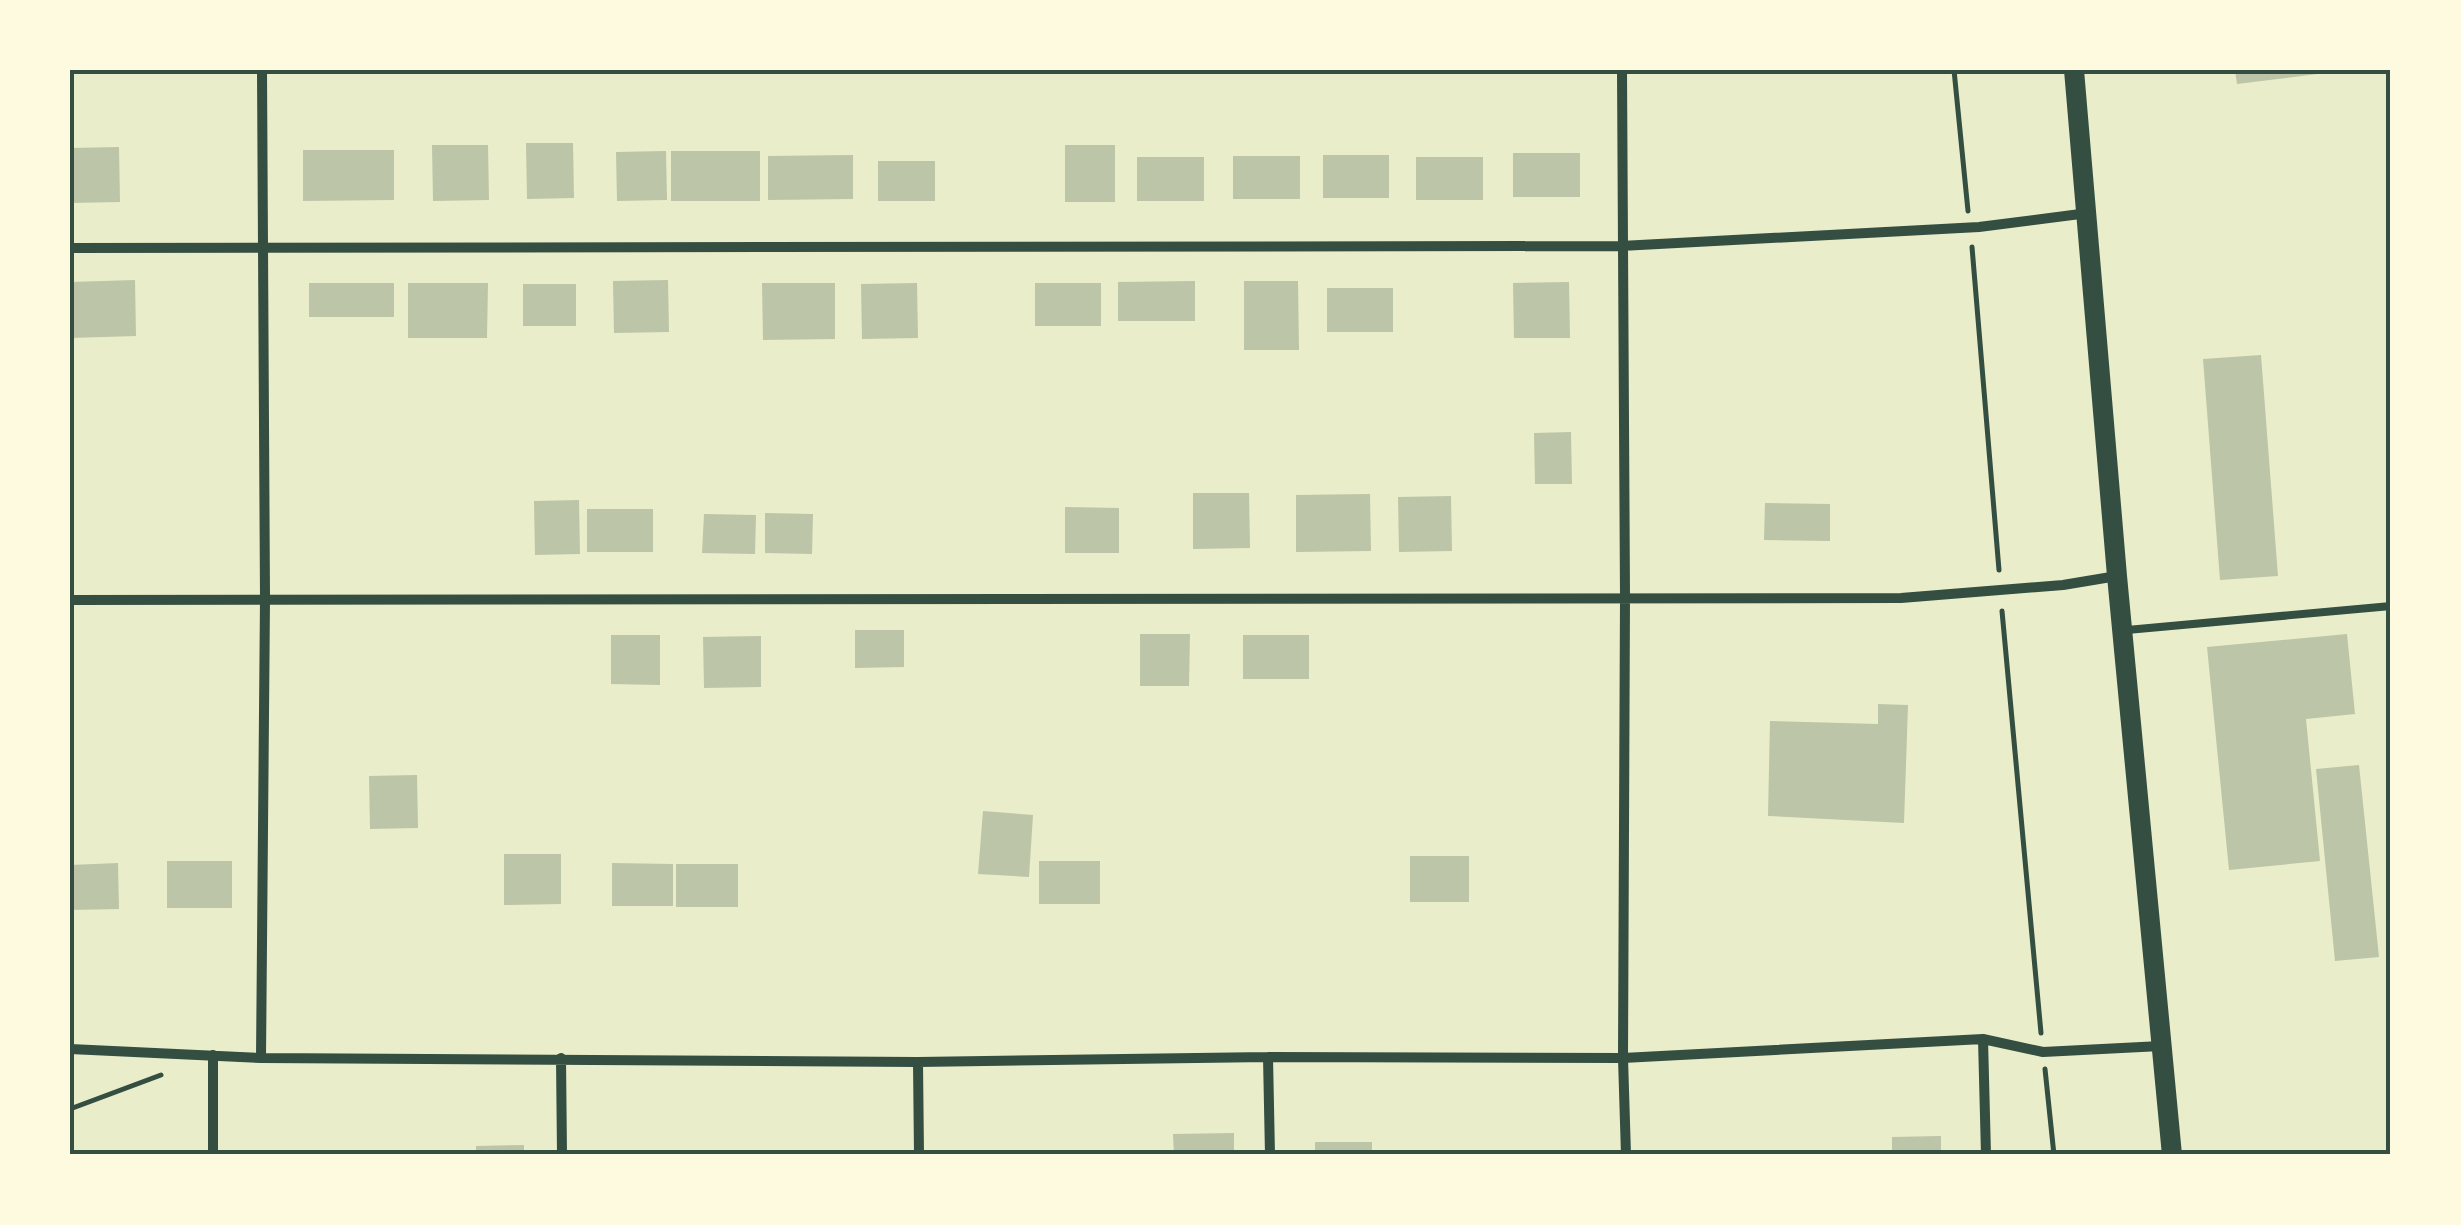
<svg xmlns="http://www.w3.org/2000/svg" width="2461" height="1225" viewBox="0 0 2461 1225" font-family="Raleway,sans-serif">
<rect width="100%" height="100%" fill="#e9edc9"/>
<path fill="#bcc5a7" d="M 2235,70 L 2333,70 L 2333,72 L 2237,84 Z
M 526,143 L 573,143 L 574,198 L 527,199 Z
M 432,145 L 488,145 L 489,200 L 433,201 Z
M 1065,145 L 1115,145 L 1115,202 L 1065,202 Z
M 119,147 L 120,202 L 70,203 L 70,148 Z
M 303,150 L 394,150 L 394,200 L 303,201 Z
M 666,151 L 667,200 L 617,201 L 616,152 Z
M 671,151 L 760,151 L 760,201 L 671,201 Z
M 1513,153 L 1580,153 L 1580,197 L 1513,197 Z
M 853,155 L 853,199 L 768,200 L 768,156 Z
M 1323,155 L 1389,155 L 1389,198 L 1323,198 Z
M 1233,156 L 1300,156 L 1300,199 L 1233,199 Z
M 1137,157 L 1204,157 L 1204,201 L 1137,201 Z
M 1416,157 L 1483,157 L 1483,200 L 1416,200 Z
M 878,161 L 935,161 L 935,201 L 878,201 Z
M 135,280 L 136,336 L 70,338 L 70,282 Z
M 668,280 L 669,332 L 614,333 L 613,281 Z
M 1195,281 L 1195,321 L 1118,321 L 1118,282 Z
M 1244,281 L 1298,281 L 1299,350 L 1244,350 Z
M 1569,282 L 1570,338 L 1514,338 L 1513,283 Z
M 309,283 L 394,283 L 394,317 L 309,317 Z
M 408,283 L 488,283 L 487,338 L 408,338 Z
M 762,283 L 835,283 L 835,339 L 763,340 Z
M 917,283 L 918,338 L 862,339 L 861,284 Z
M 1035,283 L 1101,283 L 1101,326 L 1035,326 Z
M 523,284 L 576,284 L 576,326 L 523,326 Z
M 1327,288 L 1393,288 L 1393,332 L 1327,332 Z
M 2261,355 L 2278,576 L 2220,580 L 2203,359 Z
M 1571,432 L 1572,484 L 1535,484 L 1534,433 Z
M 1193,493 L 1249,493 L 1250,548 L 1193,549 Z
M 1370,494 L 1371,551 L 1296,552 L 1296,495 Z
M 1451,496 L 1452,551 L 1399,552 L 1398,497 Z
M 579,500 L 580,554 L 535,555 L 534,501 Z
M 1765,503 L 1830,504 L 1830,541 L 1764,540 Z
M 1065,507 L 1119,508 L 1119,553 L 1065,553 Z
M 587,509 L 653,509 L 653,552 L 587,552 Z
M 765,513 L 813,514 L 812,554 L 765,553 Z
M 704,514 L 756,515 L 755,554 L 702,553 Z
M 855,630 L 904,630 L 904,667 L 855,668 Z
M 1140,634 L 1190,634 L 1189,686 L 1140,686 Z
M 2347,634 L 2355,714 L 2306,719 L 2320,861 L 2229,870 L 2207,647 Z
M 611,635 L 660,635 L 660,685 L 611,684 Z
M 1243,635 L 1309,635 L 1309,679 L 1243,679 Z
M 761,636 L 761,687 L 704,688 L 703,637 Z
M 1878,704 L 1908,705 L 1904,823 L 1768,816 L 1770,721 L 1878,724 Z
M 2359,765 L 2379,957 L 2335,961 L 2316,769 Z
M 417,775 L 418,828 L 370,829 L 369,776 Z
M 983,811 L 1033,815 L 1029,877 L 978,874 Z
M 504,854 L 561,854 L 561,904 L 504,905 Z
M 1410,856 L 1469,856 L 1469,902 L 1410,902 Z
M 167,861 L 232,861 L 232,908 L 167,908 Z
M 1039,861 L 1100,861 L 1100,904 L 1039,904 Z
M 118,863 L 119,909 L 70,910 L 70,865 Z
M 612,863 L 673,864 L 673,906 L 612,906 Z
M 676,864 L 738,864 L 738,907 L 676,907 Z
M 1234,1133 L 1234,1155 L 1174,1155 L 1173,1134 Z
M 1941,1136 L 1941,1155 L 1892,1155 L 1892,1137 Z
M 1315,1142 L 1372,1142 L 1372,1155 L 1315,1155 Z
M 524,1145 L 524,1155 L 476,1155 L 476,1146 Z"/>
<g fill="none" stroke-linecap="round" stroke-linejoin="round">
<path stroke="#344e41" stroke-width="5" d="M 1954,70 L 1968,211
M 1972,247 L 1999,570
M 2002,611 L 2041,1033
M 2045,1069 L 2054,1155
M 70,1109 L 161,1075"/>
<path stroke="#344e41" stroke-width="8" d="M 2127,630 L 2391,606"/>
<path stroke="#344e41" stroke-width="10" d="M 1622,70 L 1625,597 L 1623,1058 L 1626,1155
M 70,248 L 1621,246 L 1979,227 L 2088,213
M 70,600 L 1901,598 L 2063,585 L 2117,576
M 1983,1039 L 1986,1155
M 70,1049 L 261,1058 L 918,1062 L 1268,1057 L 1623,1058 L 1983,1039 L 2043,1052 L 2161,1046
M 213,1055 L 213,1155
M 1268,1057 L 1270,1155
M 261,1058 L 265,599 L 262,70
M 561,1058 L 562,1155
M 918,1062 L 919,1155"/>
<path stroke="#344e41" stroke-width="20" d="M 2074,70 L 2117,576 L 2172,1155"/>
</g>
<rect width="2461" height="1225" fill="none" stroke="#fefae0" stroke-width="145"/>
<rect x="72" y="72" width="2316" height="1080" fill="none" stroke="#344e41" stroke-width="4"/>
</svg>
